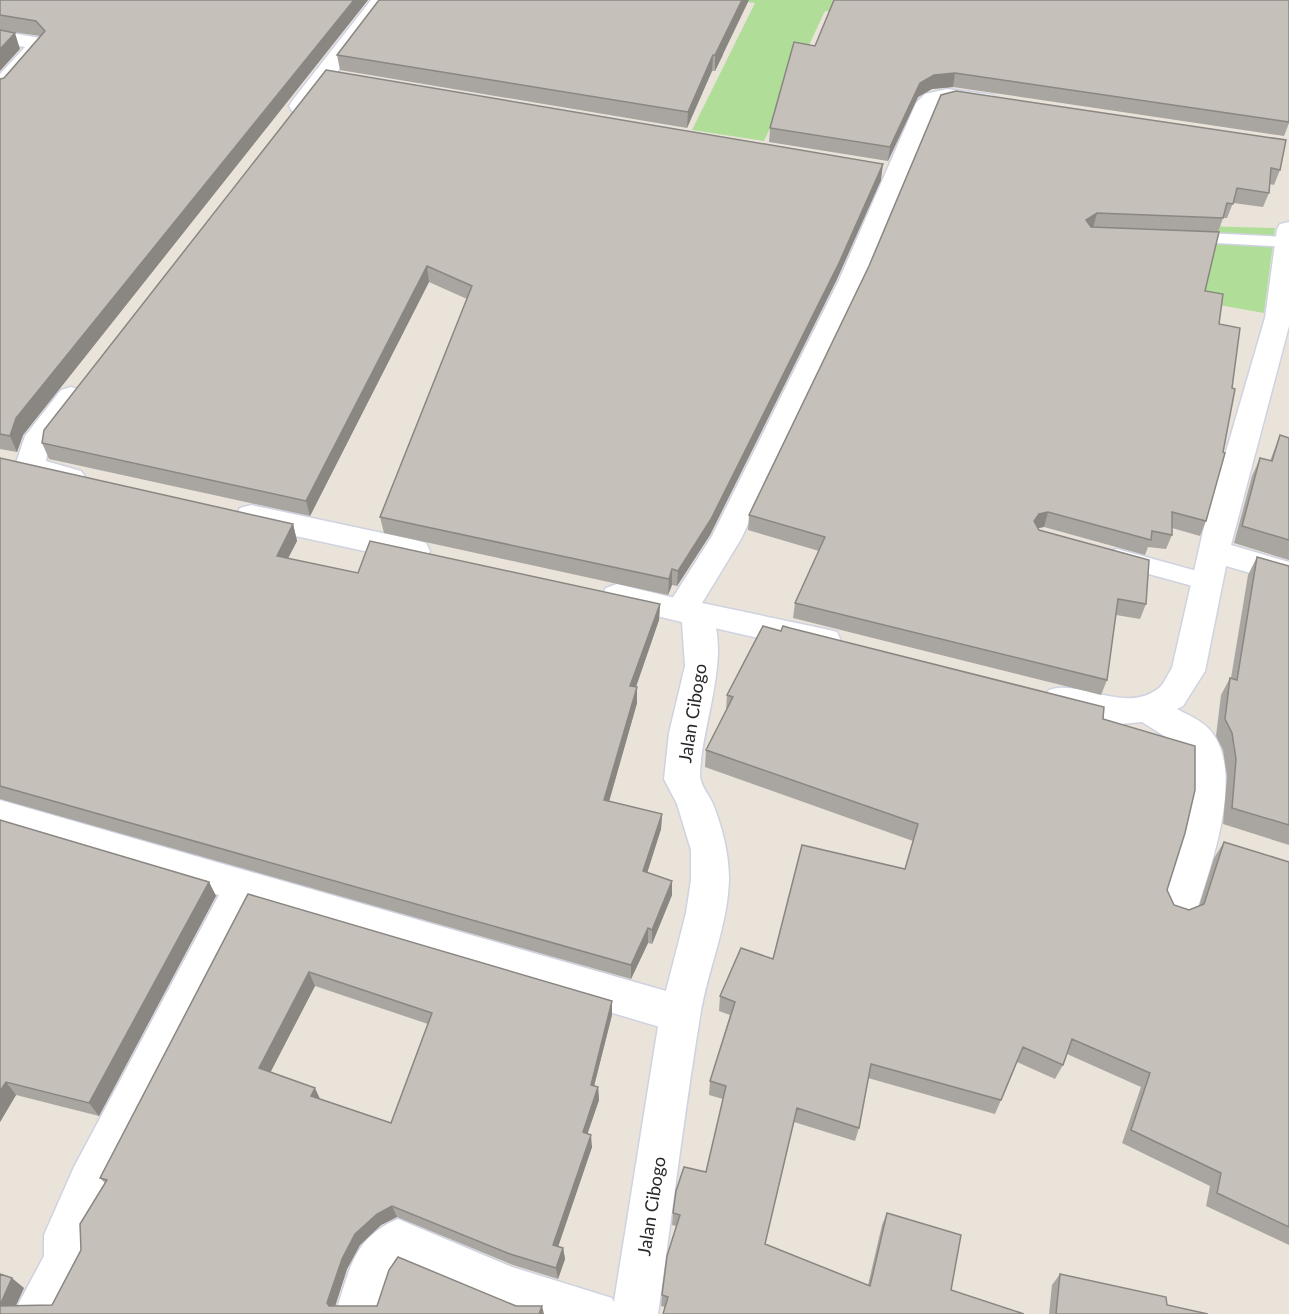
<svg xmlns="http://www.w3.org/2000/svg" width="1289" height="1314" viewBox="0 0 1289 1314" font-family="Lato,sans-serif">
<rect width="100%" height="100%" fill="#eae3da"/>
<path fill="#b0de98" d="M 733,0 L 947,0 L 940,25 L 825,11 L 764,141 L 692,130 L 755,3 Z
M 1097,223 L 1275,228 L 1264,313 L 1087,282 Z"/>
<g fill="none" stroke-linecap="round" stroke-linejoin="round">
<g stroke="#cfd2e0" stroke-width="3">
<path id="service" d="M 1185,232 L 1287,237 L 1289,247 L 1179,241 L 1176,237 L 1179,233 Z
M 1117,549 L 1215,576 L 1218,582 L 1215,588 L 1207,590 L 1109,563 L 1106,557 L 1109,551 Z"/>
</g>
<g stroke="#cfd2e0" stroke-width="3">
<path id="minor" d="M 0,31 L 40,38 L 48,45 L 8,92 L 0,94 L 0,74 L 25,47 L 0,43 Z
M 947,89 L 993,95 L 996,100 L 993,105 C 975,109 953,95 937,106 L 865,280 L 741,539 L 702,603 L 825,629 L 837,632 L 841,641 L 837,650 L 825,653 L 670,618 L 665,610 L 712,536 L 839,280 L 916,103 L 925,94 Z
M 1289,222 L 1289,326 L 1231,545 L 1289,562 L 1289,584 L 1226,566 L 1205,671 L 1183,706 L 1177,709 C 1188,715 1201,720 1209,729 C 1246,769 1212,862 1198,907 L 1192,919 L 1179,924 L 1166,919 L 1160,907 C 1173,866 1203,791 1185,749 L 1142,722 L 1110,725 L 1049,708 L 1044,699 L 1049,690 C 1082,679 1125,715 1159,688 C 1164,684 1168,674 1172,668 L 1204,527 L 1265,318 L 1277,229 L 1280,224 Z
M 0,800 L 680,995 L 694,1001 L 700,1014 L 694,1027 L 680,1033 L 253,906 L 104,1197 L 88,1235 L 89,1260 L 61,1314 L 13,1314 L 44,1256 L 44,1235 L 74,1167 L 219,895 L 0,830 Z
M 398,1219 L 512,1267 L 612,1298 L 619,1314 L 519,1314 L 402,1265 L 392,1280 L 381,1314 L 335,1314 C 350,1271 352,1238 398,1219 Z"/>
</g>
<g stroke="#cfd2e0" stroke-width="3">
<path id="tertiary" d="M 371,0 L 391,0 L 308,111 L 292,111 L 289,106 L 292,101 Z
M 71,387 L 81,390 L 85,396 L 49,445 L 46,461 L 81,471 L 86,478 L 81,485 L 71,488 L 20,473 L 15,466 L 25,436 L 61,390 Z
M 251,505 L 415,540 L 426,543 L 430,551 L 426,559 L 415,562 L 240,524 L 236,516 L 240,508 Z
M 617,584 L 708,606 C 734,651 701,724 700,775 C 700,785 709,795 713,804 C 722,827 729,853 729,879 C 728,926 707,971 700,1017 C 684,1115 672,1215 658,1314 L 612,1314 L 660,1014 L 686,913 L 691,880 L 691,850 L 677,804 L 664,779 L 669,733 L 685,666 L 682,622 L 606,604 L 601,596 L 606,588 Z"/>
</g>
<use href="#service" fill="#fff" fill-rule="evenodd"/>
<use href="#minor" fill="#fff" fill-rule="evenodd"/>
<use href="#tertiary" fill="#fff" fill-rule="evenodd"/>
</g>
<path fill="#a9a5a0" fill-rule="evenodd" d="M 0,0 L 368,0 L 23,435 L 17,452 L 0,449 L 0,79 L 4,78 L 40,36 L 0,30 Z
M 1289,0 L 1289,123 L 1284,136 L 953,87 L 932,89 L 918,97 L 888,161 L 769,142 L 770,128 L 815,46 Z
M 337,55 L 723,55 L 715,71 L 712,71 L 687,128 L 340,70 Z
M 326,70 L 881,180 L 837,279 L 710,535 L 677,586 L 672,585 L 668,595 L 384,533 L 380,517 L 467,299 L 429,282 L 310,516 L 49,459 L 42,443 Z
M 941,95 L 1280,170 L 1274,185 L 1270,184 L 1269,193 L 1263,207 L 1233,203 L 1227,218 L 1223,218 L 1218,232 L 1205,291 L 1219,324 L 1206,521 L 1200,536 L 1172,528 L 1172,535 L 1166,549 L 1148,547 L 1145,555 L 1044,527 L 1038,528 L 1039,530 L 1146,604 L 1140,619 L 1116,615 L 1107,680 L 1101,695 L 793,618 L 795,603 L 819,551 L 748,530 L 749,515 L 869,266 Z
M 1280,435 L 1289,438 L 1289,560 L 1234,543 L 1252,476 L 1260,458 L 1270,461 Z
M 0,458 L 293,524 L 297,541 L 288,558 L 358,573 L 660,604 L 659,620 L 636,687 L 637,687 L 637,703 L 609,801 L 662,814 L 661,829 L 647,873 L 672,881 L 672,895 L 652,944 L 648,943 L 631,979 L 0,799 Z
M 1257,557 L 1289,566 L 1289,845 L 1223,824 L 1227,776 L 1223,750 L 1216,736 L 1221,695 L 1230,678 L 1231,678 L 1248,575 Z
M 781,631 L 1103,719 L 1167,890 L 1174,905 L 1189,910 L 1199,906 L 1214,858 L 1224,842 L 1289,862 L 1289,1245 L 1206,1206 L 1210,1186 L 1122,1143 L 1141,1087 L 1067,1054 L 1063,1065 L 1055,1079 L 1017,1062 L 995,1114 L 868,1078 L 859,1128 L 855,1141 L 794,1122 L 765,1244 L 868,1285 L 882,1225 L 887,1213 L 951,1290 L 665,1307 L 661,1306 L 662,1295 L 676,1226 L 672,1225 L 673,1213 L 706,1172 L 723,1099 L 709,1095 L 710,1081 L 730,1015 L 719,1011 L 720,996 L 905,869 L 913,841 L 705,767 L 706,750 L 726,710 L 727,695 Z
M 0,820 L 209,882 L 216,896 L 99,1116 L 16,1095 L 0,1122 Z
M 248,894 L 612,1001 L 612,1015 L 594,1086 L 598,1087 L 599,1100 L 587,1134 L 592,1147 L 558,1246 L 563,1248 L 565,1259 L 558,1279 L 513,1265 L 397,1217 L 381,1225 L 360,1245 L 347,1269 L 335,1306 L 516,1306 L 0,1314 L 24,1288 L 16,1305 L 52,1305 L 81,1250 L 105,1183 L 100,1178 ZM 315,986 L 428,1024 L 391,1123 L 320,1099 L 270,1072 Z
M 1060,1274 L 1167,1305 L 1208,1314 L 1049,1314 L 1052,1285 Z"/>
<path fill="#8a8682" d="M 354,0 L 368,0 L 23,435 L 17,452 L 10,436 L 16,418 Z
M 742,0 L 749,0 L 715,71 L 715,55 Z
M 15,33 L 20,49 L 0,71 L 0,49 Z
M 713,55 L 712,71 L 687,128 L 688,112 Z
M 955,73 L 953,87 L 932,89 L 918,97 L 888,161 L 890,147 L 920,83 L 934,75 Z
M 883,164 L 881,180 L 837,279 L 710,535 L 677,586 L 678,571 Z
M 1097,213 L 1093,228 L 1082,235 L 1086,220 Z
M 427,266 L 429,282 L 310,516 L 306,501 Z
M 1048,512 L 1044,527 L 1034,529 L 1034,521 L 1039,514 Z
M 293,524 L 297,541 L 281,572 L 277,556 Z
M 672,569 L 672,585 L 668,595 L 669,579 Z
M 660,604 L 659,620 L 631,701 L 630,686 Z
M 637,687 L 637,703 L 605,816 L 604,800 Z
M 662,814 L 661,829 L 643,886 L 643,871 Z
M 672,881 L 672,895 L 652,944 L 652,930 Z
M 209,882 L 216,896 L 99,1116 L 89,1103 Z
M 648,928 L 648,943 L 631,979 L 631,965 Z
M 309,972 L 315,986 L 266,1081 L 259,1068 Z
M 612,1001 L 612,1015 L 591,1098 L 591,1085 Z
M 6,1082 L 16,1095 L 0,1122 L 0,1091 Z
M 598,1087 L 599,1100 L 584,1144 L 583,1132 Z
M 315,1088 L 321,1101 L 311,1096 Z
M 591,1135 L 592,1147 L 555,1256 L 553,1245 Z
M 392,1206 L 397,1217 L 381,1225 L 360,1245 L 347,1269 L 333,1313 L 327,1303 L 342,1259 L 355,1234 L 377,1214 Z
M 563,1248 L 565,1259 L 558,1279 L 556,1268 Z
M 12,1278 L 24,1288 L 12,1314 L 0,1306 L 0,1305 Z
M 542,1306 L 544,1314 L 539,1314 Z"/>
<path fill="#c5c0ba" stroke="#8a8682" stroke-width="1.5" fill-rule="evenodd" d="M 0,0 L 354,0 L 16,418 L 10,436 L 0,434 L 0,79 L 4,78 L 45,31 L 36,21 L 0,15 Z
M 379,0 L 742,0 L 715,55 L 713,55 L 688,112 L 337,55 Z
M 834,0 L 1289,0 L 1289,122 L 955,73 L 934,75 L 920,83 L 890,147 L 770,128 L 794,42 L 815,46 Z
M 0,30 L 15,33 L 0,49 Z
M 326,70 L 883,164 L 839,263 L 711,519 L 678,571 L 672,569 L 669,579 L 380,517 L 472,286 L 427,266 L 306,501 L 42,443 L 44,430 Z
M 956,91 L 1286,140 L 1280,170 L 1271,168 L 1269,193 L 1237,188 L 1233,204 L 1227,203 L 1223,218 L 1097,213 L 1086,220 L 1091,227 L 1219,232 L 1205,291 L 1223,294 L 1219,324 L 1240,328 L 1232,388 L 1235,389 L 1223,452 L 1225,453 L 1206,521 L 1172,512 L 1172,535 L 1152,531 L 1151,540 L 1048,512 L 1039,514 L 1034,521 L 1039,530 L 1149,560 L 1146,604 L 1118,599 L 1107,680 L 795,603 L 825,537 L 749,515 L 869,266 L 941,95 Z
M 1280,435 L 1289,438 L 1289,540 L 1242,526 L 1260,458 L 1272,461 Z
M 0,458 L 293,524 L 277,556 L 358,573 L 370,541 L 660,604 L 630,686 L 637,687 L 604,800 L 662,814 L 643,871 L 672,881 L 652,930 L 648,928 L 631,965 L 0,786 Z
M 1257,557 L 1289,566 L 1289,825 L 1232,808 L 1236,759 L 1232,733 L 1225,719 L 1230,678 L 1237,680 Z
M 763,626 L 781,631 L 783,626 L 790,628 L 1104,707 L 1103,719 L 1195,746 L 1195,790 L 1185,833 L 1167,890 L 1174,905 L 1189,910 L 1204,904 L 1224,842 L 1289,862 L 1289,1227 L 1217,1193 L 1221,1173 L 1131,1130 L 1150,1073 L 1072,1039 L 1063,1065 L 1023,1047 L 1001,1100 L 871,1064 L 859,1128 L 797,1108 L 765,1244 L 870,1286 L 887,1213 L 961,1235 L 951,1290 L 1024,1314 L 663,1314 L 668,1297 L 662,1295 L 667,1256 L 680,1215 L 673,1213 L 676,1191 L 684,1167 L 706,1172 L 726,1086 L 710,1081 L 735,1002 L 720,996 L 741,948 L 773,959 L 802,845 L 905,869 L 918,824 L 706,750 L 733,697 L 727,695 Z
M 0,820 L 209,882 L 89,1103 L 6,1082 L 0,1091 Z
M 248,894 L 612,1001 L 591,1085 L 598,1087 L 583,1132 L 591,1135 L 553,1245 L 563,1248 L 556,1268 L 510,1254 L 392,1206 L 377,1214 L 355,1234 L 342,1259 L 327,1303 L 329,1306 L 377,1306 L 389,1270 L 398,1257 L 516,1306 L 542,1306 L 539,1314 L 0,1314 L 0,1306 L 52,1305 L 81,1250 L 80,1224 L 107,1180 L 100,1178 ZM 309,972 L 432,1013 L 391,1123 L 311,1096 L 315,1088 L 259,1068 Z
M 0,1274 L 12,1278 L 0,1305 Z
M 1060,1274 L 1166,1297 L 1167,1305 L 1208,1314 L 1056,1314 Z"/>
<g text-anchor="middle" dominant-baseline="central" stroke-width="5" stroke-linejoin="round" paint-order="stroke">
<g font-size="18" fill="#282828" stroke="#fff">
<text transform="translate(692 713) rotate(-81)">Jalan Cibogo</text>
<text transform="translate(651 1206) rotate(-81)">Jalan Cibogo</text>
</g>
</g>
</svg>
